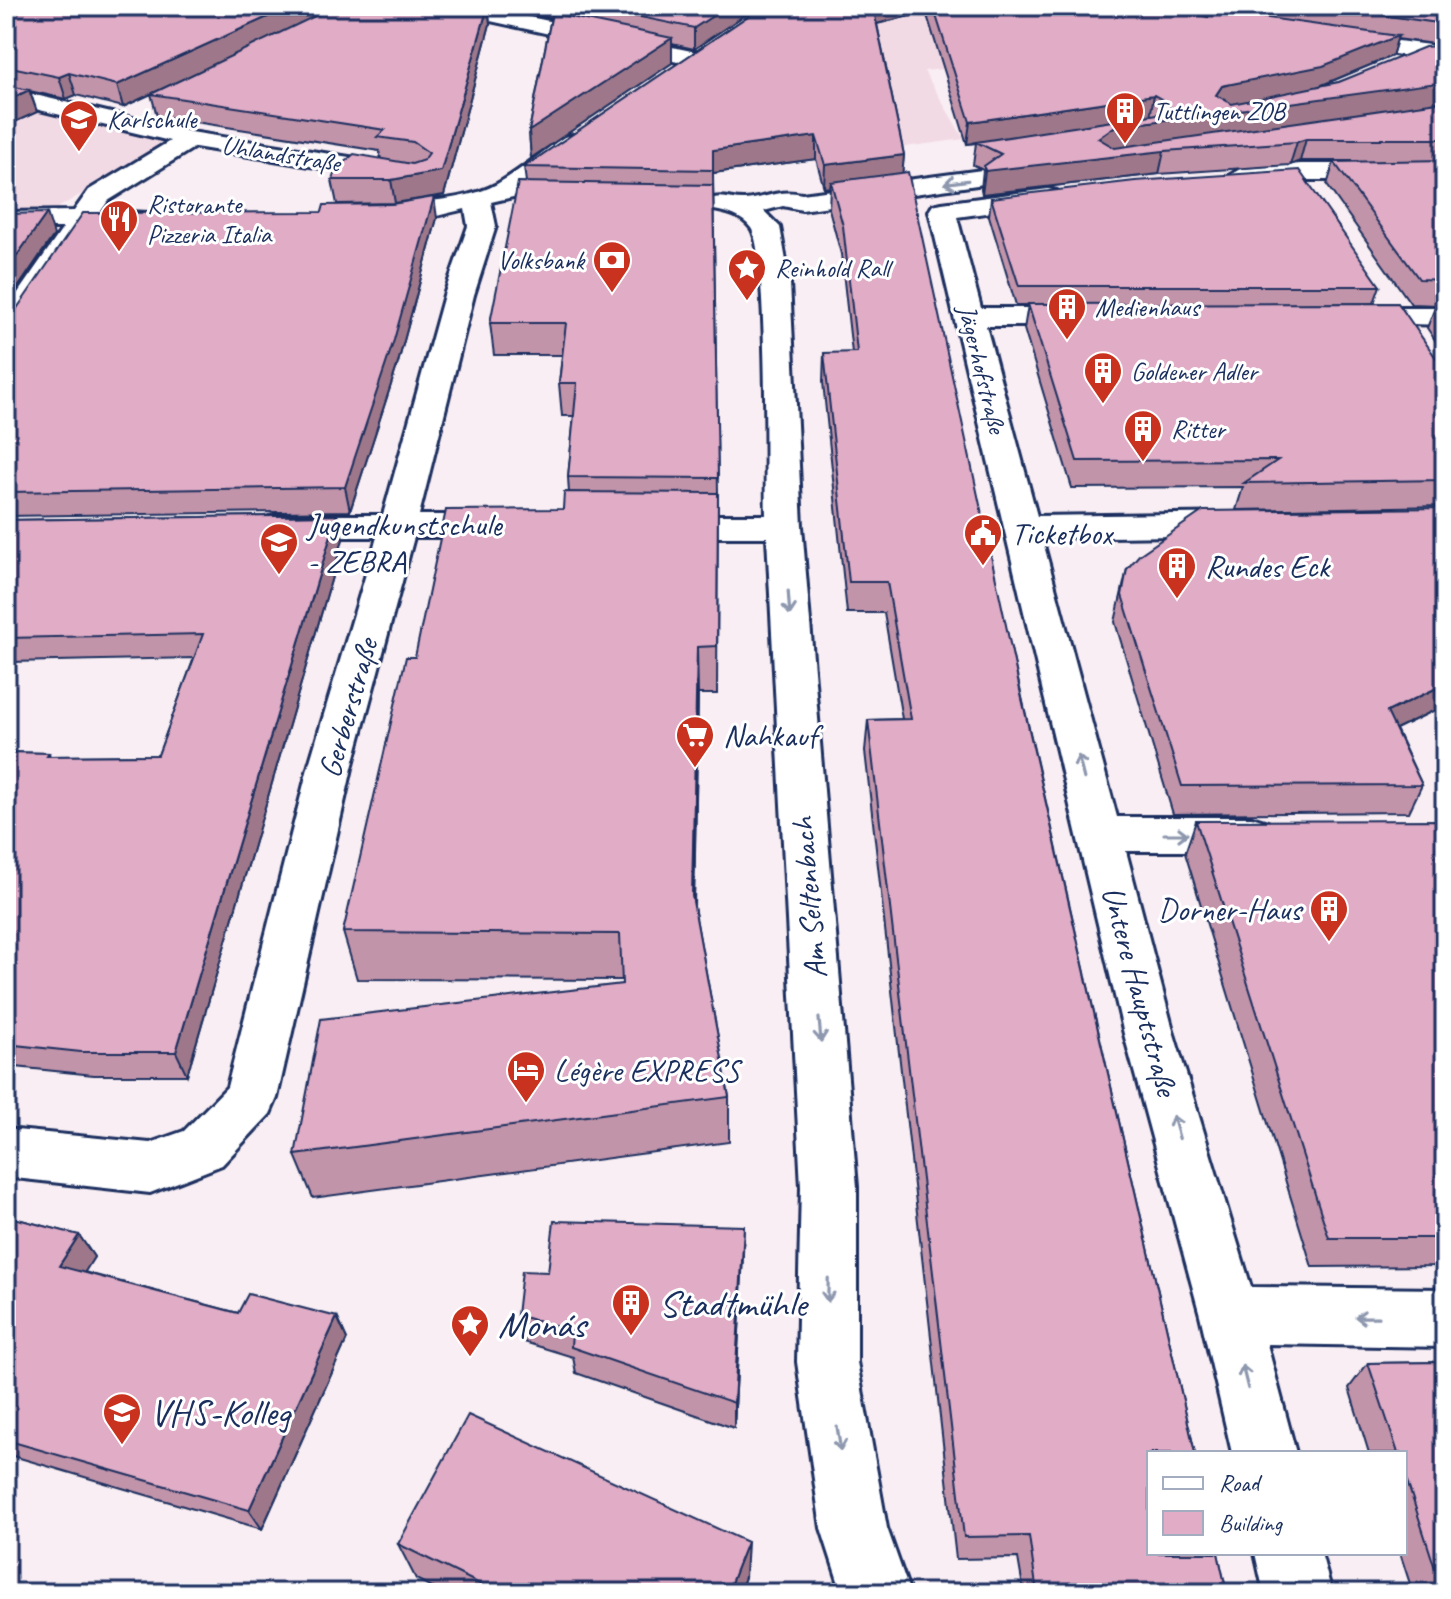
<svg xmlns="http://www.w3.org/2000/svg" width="1451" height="1599" viewBox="0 0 1451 1599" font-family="Caveat,sans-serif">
<rect width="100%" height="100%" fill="#f9eef3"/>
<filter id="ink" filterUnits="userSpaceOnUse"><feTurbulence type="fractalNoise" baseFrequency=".0125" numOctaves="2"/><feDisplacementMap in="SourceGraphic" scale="16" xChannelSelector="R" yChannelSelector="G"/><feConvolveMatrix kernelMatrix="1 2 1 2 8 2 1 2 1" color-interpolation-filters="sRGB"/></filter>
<g filter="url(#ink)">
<path fill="#f2dae5" d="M 798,6 L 925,6 L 991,64 L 924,71 L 964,139 L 890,149 Z
M 6,103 L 73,120 L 171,141 L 51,212 L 6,212 Z"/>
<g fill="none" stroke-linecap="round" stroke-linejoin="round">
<g stroke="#1b2f5e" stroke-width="6">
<path id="minor" d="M 439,6 L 478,6 L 696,52 L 707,59 L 696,66 L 449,12 Z
M 1336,33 L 1445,47 L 1445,61 L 1328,45 L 1325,40 Z
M 6,88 L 191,132 L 400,165 L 413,173 L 400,181 L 195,147 L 108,201 L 101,211 L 150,213 L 154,219 L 150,225 L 90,227 L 17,338 L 6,341 L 6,310 L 63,228 L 6,228 L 6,212 L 74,211 L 89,190 L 170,141 L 6,102 Z
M 573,135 L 585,142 L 582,147 L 513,197 L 491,202 L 496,226 L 474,295 L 419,515 L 502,515 L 515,518 L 520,526 L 515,534 L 502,537 L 414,537 L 352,768 L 277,1098 L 270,1114 L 222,1165 L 150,1193 L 6,1177 L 6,1129 L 150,1143 L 184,1131 L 227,1087 L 308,768 L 377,537 L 278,537 L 265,534 L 260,526 L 265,518 L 278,515 L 383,515 L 444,295 L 468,226 L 465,209 C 436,216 396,228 366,221 L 363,215 L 366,209 C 408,199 458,205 497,184 C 520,171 542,152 564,137 Z
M 1301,164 L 1445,164 L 1445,180 L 1301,180 L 1240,185 L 1227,177 L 1240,169 Z
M 982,170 L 995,178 L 991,183 L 802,210 L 783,206 L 764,211 L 780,227 L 790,283 L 802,526 L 857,1187 L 857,1362 L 887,1528 L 910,1593 L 842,1593 L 821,1528 L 797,1362 L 801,1187 L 767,537 L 658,537 L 645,534 L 640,526 L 645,518 L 658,515 L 766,515 C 765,472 768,251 751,228 C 741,215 728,213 714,210 L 710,204 L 714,198 C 725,195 734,201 745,200 C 768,198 777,189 802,194 Z
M 1048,189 L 1057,191 L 1061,197 L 1057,203 L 957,217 L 981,308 L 1086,308 L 1097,311 L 1101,317 L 1097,323 L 1086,326 L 986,326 L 1037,516 L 1243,513 L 1256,516 L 1261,524 L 1256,532 L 1243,535 L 1042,538 L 1117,817 L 1252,817 L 1268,822 L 1275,834 L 1268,846 L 1252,851 L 1126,851 L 1174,1034 L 1251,1287 L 1445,1289 L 1445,1347 L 1267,1344 L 1296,1453 L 1232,1453 L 1200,1315 L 1124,1034 L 929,211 L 933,205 L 942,203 Z
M 1347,307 L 1445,307 L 1445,325 L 1336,322 L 1332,316 L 1336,310 Z
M 1255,1553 L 1321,1553 L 1332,1593 L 1264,1593 Z"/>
</g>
<use href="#minor" fill="#fff" fill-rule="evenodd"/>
</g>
<path fill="#c294a9" stroke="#1b2f5e" stroke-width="2" fill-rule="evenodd" d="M 6,6 L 488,6 L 490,24 L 444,195 L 395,203 L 337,204 L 332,180 L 381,159 L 379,151 L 157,116 L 151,94 L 123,107 L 76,95 L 66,99 L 30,91 L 37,112 L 6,126 Z
M 492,6 L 758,6 L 694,49 L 672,44 L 672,63 L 531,158 L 529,131 L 551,18 Z
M 763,6 L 1155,6 L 1208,17 L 1210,11 L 1174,6 L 1445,6 L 1445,355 L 1427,328 L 1436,305 L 1411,304 L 1327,185 L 1334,162 L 1358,161 L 1300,161 L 1290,165 L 1159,174 L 982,194 L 981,189 L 983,170 L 973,165 L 976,143 L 967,144 L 926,12 L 877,24 L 904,155 L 902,173 L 1227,1593 L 1024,1593 L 1018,1558 L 956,1559 L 865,751 L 868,720 L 902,719 L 884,613 L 847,613 L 823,382 L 824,353 L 852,353 L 841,254 L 829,209 L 830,187 L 824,188 L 816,159 L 713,173 L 718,493 L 717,694 L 698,694 L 694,907 L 729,1097 L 729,1142 L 313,1198 L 295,1155 L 622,984 L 622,980 L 357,979 L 343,932 L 415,657 L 563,509 L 569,493 L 568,477 L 574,416 L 562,416 L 559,383 L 562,355 L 494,355 L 490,323 L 526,182 L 524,167 ZM 1397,39 L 1441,45 L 1339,82 L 1320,86 L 1392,56 Z
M 991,198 L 1380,286 L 1374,303 L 1441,365 L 1445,366 L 1445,506 L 1236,510 L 1243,487 L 1072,488 L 1024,329 L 1028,305 L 1016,305 L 989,216 Z
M 437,218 L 398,363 L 350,511 L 6,516 L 6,319 Z
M 1445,508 L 1445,719 L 1439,708 L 1396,729 L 1422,785 L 1409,812 L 1173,814 L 1115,622 L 1127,569 Z
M 337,515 L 343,539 L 187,1075 L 94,1075 L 6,1066 L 6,752 L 49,753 L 50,756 L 158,755 L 194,658 L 10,662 L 8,667 L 6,667 L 6,520 Z
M 1196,821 L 1445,822 L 1445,1266 L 1312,1267 L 1185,853 Z
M 6,1216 L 79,1235 L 94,1257 L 84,1272 L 238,1313 L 337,1317 L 347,1339 L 262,1529 L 6,1454 Z
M 743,1254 L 734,1428 L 576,1373 L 573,1357 L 524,1342 L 517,1315 L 548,1272 Z
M 1445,1362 L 1445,1593 L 1413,1593 L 1400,1553 L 1405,1553 L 1405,1453 L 1369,1453 L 1349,1388 L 1368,1363 Z
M 398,1544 L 745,1577 L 739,1593 L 443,1593 L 416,1579 Z"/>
<path fill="#9e788a" stroke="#1b2f5e" stroke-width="2" d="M 292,6 L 340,6 L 123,107 L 117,85 Z
M 488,6 L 490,24 L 444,195 L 395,203 L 391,180 L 441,171 Z
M 728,6 L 758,6 L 694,49 L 694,28 Z
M 873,6 L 927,6 L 926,12 L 872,25 Z
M 1398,36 L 1392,56 L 1317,87 L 1445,82 L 1445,103 L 1164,151 L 1159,174 L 982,194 L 985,171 L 1098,138 L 1114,127 L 1212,113 L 1216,95 L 1222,86 Z
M 672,38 L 672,63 L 531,158 L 529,131 Z
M 69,73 L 76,95 L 66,99 L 59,77 Z
M 29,90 L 37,112 L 6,126 L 6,101 Z
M 1154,95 L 1150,117 L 967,144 L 970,122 Z
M 816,136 L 816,159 L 713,173 L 713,150 Z
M 1306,139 L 1300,161 L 1290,165 L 1297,142 Z
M 904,155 L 902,178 L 831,182 L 830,187 L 824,188 L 825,165 Z
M 434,197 L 437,218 L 398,363 L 350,511 L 345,487 Z
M 47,213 L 54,235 L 6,305 L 6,271 Z
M 337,515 L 343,539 L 187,1075 L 176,1052 Z
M 697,647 L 698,694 L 693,943 L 692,896 Z
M 6,653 L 10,662 L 8,667 L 6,663 Z
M 1445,684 L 1445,696 L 1439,708 L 1375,739 L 1387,712 Z
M 744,1226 L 743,1254 L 734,1428 L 734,1403 Z
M 79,1235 L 94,1257 L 75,1288 L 59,1266 Z
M 337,1317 L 347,1339 L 262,1529 L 249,1510 Z
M 747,1542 L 745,1577 L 739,1593 L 727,1593 Z"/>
<path fill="#e1acc5" stroke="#1b2f5e" stroke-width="2" d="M 6,6 L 292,6 L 117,85 L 69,73 L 59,77 L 6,66 Z
M 336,6 L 488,6 L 441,171 L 391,180 L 332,180 L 336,169 L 354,154 L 412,164 L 424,160 L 429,153 L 413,142 L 377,137 L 385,130 L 151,94 Z
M 587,6 L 728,6 L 694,28 Z
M 763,6 L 873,6 L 904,155 L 825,165 L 816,136 L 713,150 L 713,170 L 524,167 Z
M 933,6 L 1155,6 L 1208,17 L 1210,10 L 1398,36 L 1323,66 L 1222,86 L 1216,95 L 1232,104 L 1339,82 L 1425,47 L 1445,45 L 1445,82 L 1114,127 L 1098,138 L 1115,148 L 1445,101 L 1445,139 L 1306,139 L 1297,142 L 1164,151 L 985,171 L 984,166 L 1001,154 L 976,142 L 1164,113 L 1170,104 L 1154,95 L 970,122 Z
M 1318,6 L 1445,6 L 1445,24 Z
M 552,13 L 672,38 L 529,131 Z
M 6,85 L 29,90 L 6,101 Z
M 1445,160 L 1445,280 L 1419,279 L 1334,162 Z
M 1299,170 L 1380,286 L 1019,286 L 991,198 L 1135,181 Z
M 908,172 L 1020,690 L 1195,1453 L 1149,1453 L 1149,1553 L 1218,1553 L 1227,1593 L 1037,1593 L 1029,1536 L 964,1537 L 868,720 L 911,719 L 887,582 L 849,582 L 824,353 L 857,352 L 843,226 L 831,182 Z
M 518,182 L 713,185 L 718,478 L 568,477 L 577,383 L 559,383 L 566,323 L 490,323 Z
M 434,197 L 394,340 L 345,487 L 6,492 L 6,342 L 13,331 L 6,331 L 6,319 L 11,317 L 83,213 L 322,212 L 324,205 L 392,204 Z
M 47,213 L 6,271 L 6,214 Z
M 1398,303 L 1441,365 L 1445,366 L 1445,480 L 1244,483 L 1278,460 L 1077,461 L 1028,304 Z
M 1436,303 L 1445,303 L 1445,316 Z
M 564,492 L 718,493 L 717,646 L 697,647 L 692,896 L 729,1097 L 295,1155 L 321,1019 L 622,984 L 620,934 L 343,932 L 406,657 L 415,657 L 446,510 L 563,509 Z
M 1445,508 L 1445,684 L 1387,712 L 1422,785 L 1182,786 L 1122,595 L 1127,569 L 1139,555 L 1203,511 Z
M 337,515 L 176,1052 L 81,1052 L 6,1044 L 6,752 L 49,753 L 47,756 L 158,755 L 203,634 L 6,638 L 6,520 Z
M 1444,820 L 1445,822 L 1445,1035 L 1442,1038 L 1445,1042 L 1445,1238 L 1329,1238 L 1196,821 Z
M 6,1216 L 79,1235 L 59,1266 L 238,1313 L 248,1294 L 337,1317 L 249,1510 L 6,1440 Z
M 554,1221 L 744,1226 L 734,1403 L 571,1347 L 572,1331 L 517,1315 L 522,1271 L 548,1272 Z
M 1445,1362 L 1445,1593 L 1443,1593 L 1405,1475 L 1405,1453 L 1398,1453 L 1368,1363 Z
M 468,1415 L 747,1542 L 727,1593 L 498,1593 L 398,1544 Z"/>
<defs><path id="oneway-shaft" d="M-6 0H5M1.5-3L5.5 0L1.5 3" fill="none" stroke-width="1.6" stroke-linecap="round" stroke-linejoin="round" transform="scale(2)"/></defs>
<g stroke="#8d97ae">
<use href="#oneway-shaft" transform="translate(956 182) rotate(172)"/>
<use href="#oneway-shaft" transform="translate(789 603) rotate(86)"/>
<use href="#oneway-shaft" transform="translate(1081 767) rotate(-104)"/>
<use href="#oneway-shaft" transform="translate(1176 834)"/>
<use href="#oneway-shaft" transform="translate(820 1030) rotate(85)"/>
<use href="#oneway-shaft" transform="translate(1176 1127) rotate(-106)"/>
<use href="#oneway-shaft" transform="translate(828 1290) rotate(91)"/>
<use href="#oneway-shaft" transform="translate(1367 1317) rotate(-179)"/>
<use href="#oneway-shaft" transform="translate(1245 1377) rotate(-104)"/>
<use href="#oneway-shaft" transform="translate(839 1439) rotate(81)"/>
</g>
</g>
<defs>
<g id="building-pin" transform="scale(2)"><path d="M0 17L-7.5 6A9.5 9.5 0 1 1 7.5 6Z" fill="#c8321e" stroke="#fff"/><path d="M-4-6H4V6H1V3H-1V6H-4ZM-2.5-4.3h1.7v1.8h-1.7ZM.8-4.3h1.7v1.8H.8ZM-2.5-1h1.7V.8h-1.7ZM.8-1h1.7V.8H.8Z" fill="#fff"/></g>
<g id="school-pin" transform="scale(2)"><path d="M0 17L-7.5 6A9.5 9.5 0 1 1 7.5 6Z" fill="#c8321e" stroke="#fff"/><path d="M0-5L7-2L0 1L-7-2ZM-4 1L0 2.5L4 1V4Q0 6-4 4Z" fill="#fff"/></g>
<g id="restaurant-pin" transform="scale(2)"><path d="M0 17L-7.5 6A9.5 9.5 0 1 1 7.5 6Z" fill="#c8321e" stroke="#fff"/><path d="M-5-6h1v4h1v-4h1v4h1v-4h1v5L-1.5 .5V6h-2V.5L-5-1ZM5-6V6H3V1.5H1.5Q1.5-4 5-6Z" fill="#fff"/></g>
<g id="bank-pin" transform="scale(2)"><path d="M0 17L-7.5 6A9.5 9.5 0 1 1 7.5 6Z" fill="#c8321e" stroke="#fff"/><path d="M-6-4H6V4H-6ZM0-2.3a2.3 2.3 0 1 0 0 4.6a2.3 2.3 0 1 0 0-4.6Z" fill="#fff"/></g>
<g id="sight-pin" transform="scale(2)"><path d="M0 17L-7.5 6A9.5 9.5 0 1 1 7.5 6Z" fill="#c8321e" stroke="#fff"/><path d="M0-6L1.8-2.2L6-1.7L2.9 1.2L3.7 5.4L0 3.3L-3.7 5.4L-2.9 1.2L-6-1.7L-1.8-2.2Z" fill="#fff"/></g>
<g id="civic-pin" transform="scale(2)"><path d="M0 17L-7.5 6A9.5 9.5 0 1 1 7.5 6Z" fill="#c8321e" stroke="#fff"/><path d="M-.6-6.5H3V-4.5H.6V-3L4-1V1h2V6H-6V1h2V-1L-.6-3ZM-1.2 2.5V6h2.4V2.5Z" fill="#fff"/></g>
<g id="supermarket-pin" transform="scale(2)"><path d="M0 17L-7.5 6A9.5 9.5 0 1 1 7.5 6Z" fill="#c8321e" stroke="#fff"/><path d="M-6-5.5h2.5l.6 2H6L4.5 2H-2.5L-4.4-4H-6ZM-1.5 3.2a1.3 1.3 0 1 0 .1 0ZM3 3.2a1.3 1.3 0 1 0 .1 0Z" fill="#fff"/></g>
<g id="hotel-pin" transform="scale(2)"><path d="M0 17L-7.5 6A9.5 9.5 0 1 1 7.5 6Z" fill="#c8321e" stroke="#fff"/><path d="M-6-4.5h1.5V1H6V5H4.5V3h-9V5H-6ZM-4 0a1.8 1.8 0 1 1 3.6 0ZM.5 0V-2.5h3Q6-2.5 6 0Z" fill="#fff"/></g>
</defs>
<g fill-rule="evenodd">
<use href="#building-pin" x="1125" y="111"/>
<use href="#school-pin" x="79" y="119"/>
<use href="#restaurant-pin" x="119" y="219"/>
<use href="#bank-pin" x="612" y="260"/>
<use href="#sight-pin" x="747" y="268"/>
<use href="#building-pin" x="1067" y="307"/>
<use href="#building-pin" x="1103" y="371"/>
<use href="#building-pin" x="1143" y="429"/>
<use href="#civic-pin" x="983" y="533"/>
<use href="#school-pin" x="279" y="542"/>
<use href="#building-pin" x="1177" y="566"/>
<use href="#supermarket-pin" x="695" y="735"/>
<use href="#building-pin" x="1329" y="909"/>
<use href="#hotel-pin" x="526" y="1070"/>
<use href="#building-pin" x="631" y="1303"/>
<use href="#sight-pin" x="470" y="1324"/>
<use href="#school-pin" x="122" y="1412"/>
</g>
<g text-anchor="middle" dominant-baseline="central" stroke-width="6" stroke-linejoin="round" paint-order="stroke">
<g font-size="26" fill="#1b2f5e" stroke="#fff" text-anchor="start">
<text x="1153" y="111">Tuttlingen ZOB</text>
<text x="107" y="119">Karlschule</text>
<text x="147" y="204">Ristorante<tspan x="147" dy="30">Pizzeria Italia</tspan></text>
<text x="584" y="260" text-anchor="end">Volksbank</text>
<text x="775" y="268">Reinhold Rall</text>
<text x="1095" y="307">Medienhaus</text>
<text x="1131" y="371">Goldener Adler</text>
<text x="1171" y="429">Ritter</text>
</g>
<g font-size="26" fill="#1b2f5e" stroke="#fff">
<text transform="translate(281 154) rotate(9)">Uhlandstraße</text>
<text transform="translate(982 369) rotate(76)">Jägerhofstraße</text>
</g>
<g font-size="32" fill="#1b2f5e" stroke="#fff" text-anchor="start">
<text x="307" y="524">Jugendkunstschule<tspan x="307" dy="37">- ZEBRA</tspan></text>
<text x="1011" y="533">Ticketbox</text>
<text x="1205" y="566">Rundes Eck</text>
<text x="723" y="735">Nahkauf</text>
<text x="1301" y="909" text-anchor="end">Dorner-Haus</text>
<text x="554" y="1070">Légère EXPRESS</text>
</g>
<g font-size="32" fill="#1b2f5e" stroke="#fff">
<text transform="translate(348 708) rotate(-74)">Gerberstraße</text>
<text transform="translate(809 898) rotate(-95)">Am Seltenbach</text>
<text transform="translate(1140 991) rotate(75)">Untere Hauptstraße</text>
</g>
<g font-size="38" fill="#1b2f5e" stroke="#fff" text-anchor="start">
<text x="659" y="1303">Stadtmühle</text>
<text x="498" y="1324">Monás</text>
<text x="150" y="1412">VHS-Kolleg</text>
</g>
</g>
<rect width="1451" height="1599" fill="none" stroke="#fff" stroke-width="32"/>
<rect x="16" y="16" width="1419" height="1567" fill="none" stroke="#1b2f5e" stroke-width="3" filter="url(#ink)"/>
<rect x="1147" y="1451" width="260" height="104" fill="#ffffff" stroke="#a4acbf" stroke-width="2"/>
<rect x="1163" y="1477" width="40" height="12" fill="#ffffff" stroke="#a4acbf" stroke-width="2"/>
<text x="1219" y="1491" font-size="24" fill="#1b2f5e">Road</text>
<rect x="1163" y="1511" width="40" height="24" fill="#e1acc5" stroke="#a4acbf" stroke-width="2"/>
<text x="1219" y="1531" font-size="24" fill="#1b2f5e">Building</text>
</svg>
